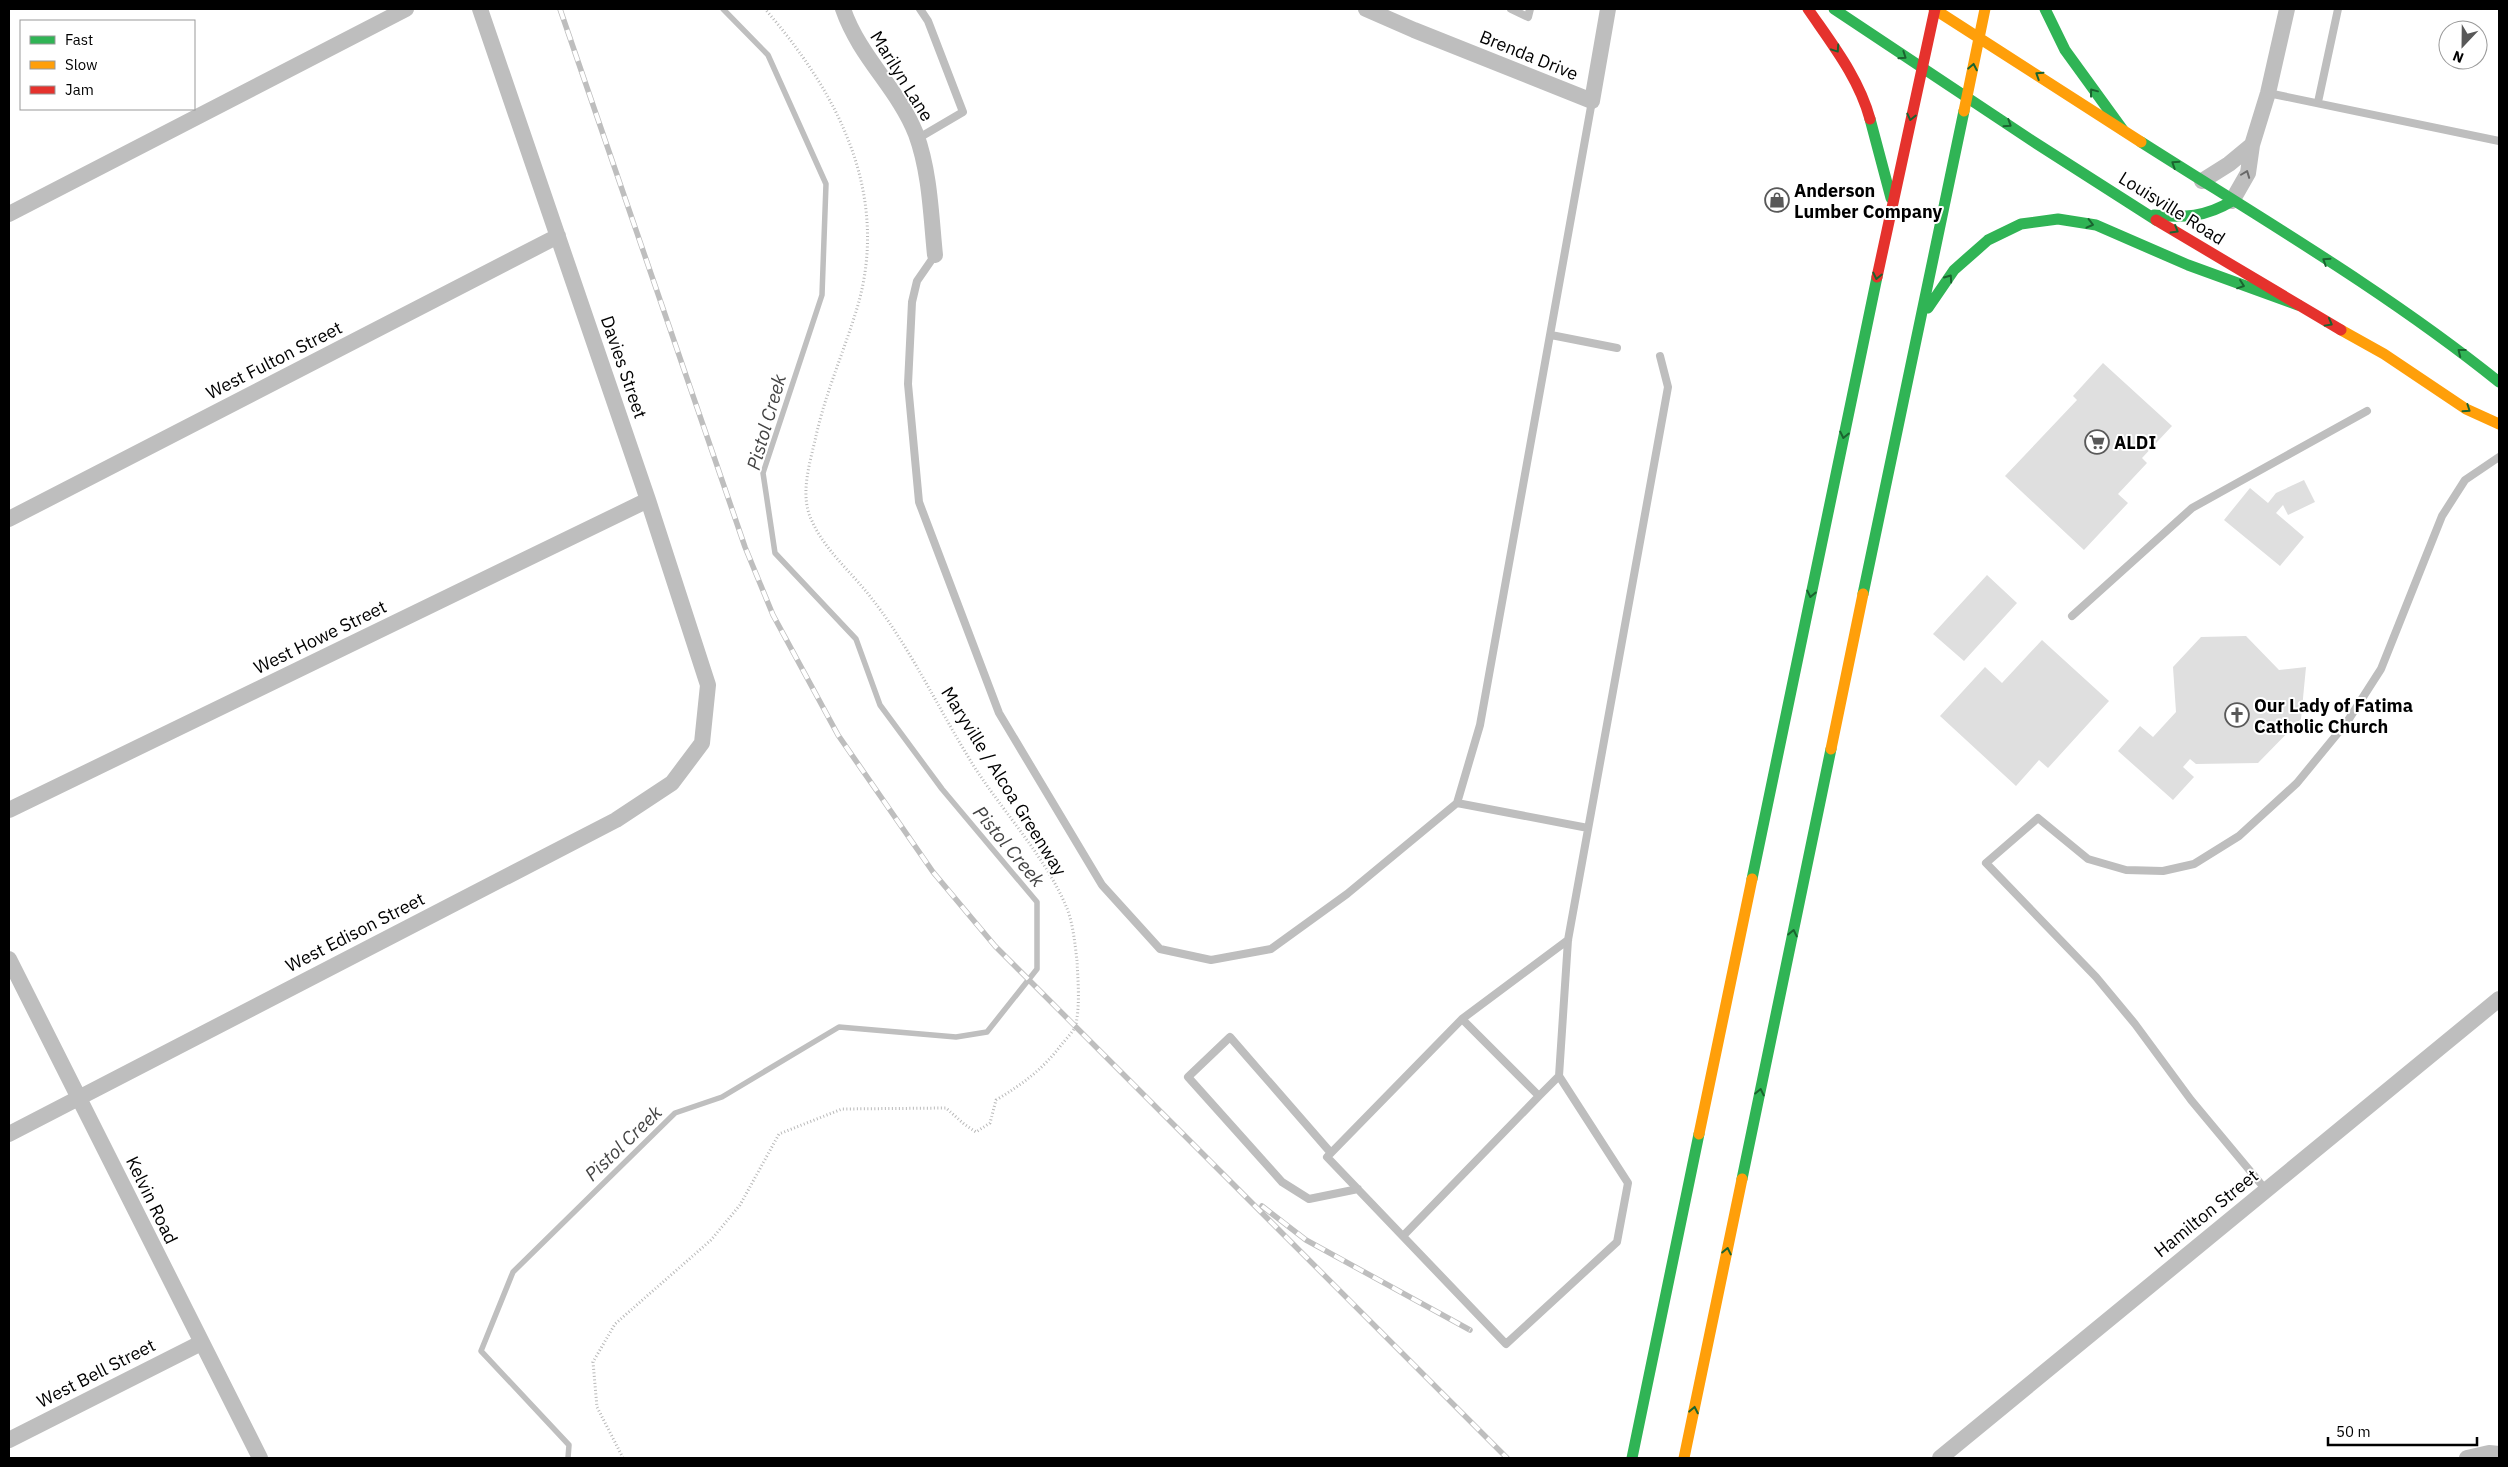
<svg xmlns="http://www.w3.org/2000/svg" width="2508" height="1467" viewBox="0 0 2508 1467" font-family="'IBM Plex Sans',sans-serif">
<rect width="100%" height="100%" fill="#fff"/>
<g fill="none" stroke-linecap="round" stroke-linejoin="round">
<path stroke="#bfbfbf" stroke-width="5.5" d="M 568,1458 L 569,1445 L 481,1351 L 513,1272 L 675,1113 L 722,1097 L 839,1027 L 956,1037 L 987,1032 L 1037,969 L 1037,902 L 942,789 L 880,705 L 856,639 L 775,553 L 763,473 L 822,295 L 826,184 L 768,55 L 723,9"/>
</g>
<path fill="#dfdfdf" d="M 2103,363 L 2172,426 L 2142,458 L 2147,463 L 2118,494 L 2128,503 L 2084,550 L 2005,476 L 2077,400 L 2073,396 Z
M 2304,480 L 2315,502 L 2288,515 L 2283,505 L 2276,513 L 2304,537 L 2280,566 L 2224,520 L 2250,488 L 2268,503 L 2276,493 Z
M 1987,575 L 2017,603 L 1964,661 L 1933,634 Z
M 2246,636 L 2279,670 L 2306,667 L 2301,719 L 2258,763 L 2196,764 L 2190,759 L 2183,767 L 2194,777 L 2173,800 L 2118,751 L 2140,726 L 2153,737 L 2176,712 L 2173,667 L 2201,637 Z
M 2042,640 L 2109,701 L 2048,768 L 2039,760 L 2016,786 L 1940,716 L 1985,667 L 2002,683 Z"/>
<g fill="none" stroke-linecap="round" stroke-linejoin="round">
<path stroke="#b9b9b9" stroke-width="3" stroke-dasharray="1 2.5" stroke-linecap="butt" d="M 623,1458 L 597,1407 L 593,1362 L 615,1324 L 711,1240 L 740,1205 L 779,1134 L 842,1109 L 946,1108 L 964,1124 L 976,1132 L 990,1123 L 996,1100 C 1023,1084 1043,1069 1062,1044 C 1067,1038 1074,1031 1076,1024 C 1080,1004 1078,981 1077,961 C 1075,944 1073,922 1066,906 C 1045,857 1006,815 977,771 C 940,713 912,649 869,595 C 850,571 824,549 812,521 C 799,495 810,463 816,436 C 826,391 845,349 858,305 C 890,192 837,92 765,9"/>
<path stroke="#bebebe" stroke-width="8" d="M 1511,9 L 1528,17 L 1530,9
M 2268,93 L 2499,141
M 2318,102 L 2338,9
M 917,139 L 963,112 L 928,21 L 920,9
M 935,255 L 917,281 L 912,302 L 908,384 L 919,502 L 999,713 L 1102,885 L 1160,949 L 1211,960 L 1271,949 L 1347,894 L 1457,803 L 1480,725 L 1592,101
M 1551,335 L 1617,348
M 2072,616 L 2192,508 L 2367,411
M 1457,803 L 1588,828
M 1462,1019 L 1327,1157 L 1506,1344 L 1617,1242 L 1628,1183 L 1559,1076 L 1568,940 L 1668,387 L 1660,356
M 1559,1076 L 1539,1096 L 1462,1019 L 1568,940
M 1331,1153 L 1230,1037 L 1188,1077 L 1282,1182 L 1309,1199 L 1358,1189
M 2266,1190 L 2191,1100 L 2135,1024 L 2096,977 L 1986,863 L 2038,818 L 2088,859 L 2126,870 L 2163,871 L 2194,864 L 2239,836 L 2297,783 L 2347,722 L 2381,669 L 2442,516 L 2465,480 L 2499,457
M 1403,1236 L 1539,1096"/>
<path stroke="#bebebe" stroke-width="16" d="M 843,9 C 860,58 898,88 916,134 C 930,172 931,216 935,255
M 1366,9 L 1414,30 L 1592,101 L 1608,9
M 2202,181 L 2229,164 L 2252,145
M 2232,201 L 2248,173 L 2252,145 L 2268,93 L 2287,9
M 9,214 L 406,9
M 9,519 L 558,236
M 9,810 L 648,500
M 9,959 L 260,1458
M 9,1134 L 616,820 L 672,783 L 702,743 L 708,685 L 648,500 L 480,9
M 9,1440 L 201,1343
M 1940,1458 L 2499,999
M 2467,1458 L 2489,1453 L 2499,1454"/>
<path stroke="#30b455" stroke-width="11" d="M 1834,9 L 2031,140 L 2156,220
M 2045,9 L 2065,50 L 2123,130
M 1870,119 L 1891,198
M 2141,142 C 2262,219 2387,292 2499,382
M 2154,215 C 2184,218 2206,217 2232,201
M 1928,308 L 1954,270 L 1988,240 L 2021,224 L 2058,219 L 2096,225 L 2188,265 L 2298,305
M 1863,594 L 1964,111
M 1752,879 L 1877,277
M 1742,1179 L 1831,749
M 1632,1458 L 1699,1134"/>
<path stroke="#ff9f0a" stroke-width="11" d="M 1934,9 L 2141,142
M 1964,111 L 1985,9
M 2341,330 L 2384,354 L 2466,409 L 2499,424
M 1831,749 L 1863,594
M 1699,1134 L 1752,879
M 1684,1458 L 1742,1179"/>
<path stroke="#e5322d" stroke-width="11" d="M 1808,9 C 1832,44 1859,78 1870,119
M 2156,220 L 2341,330
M 1877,277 L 1935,9"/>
<g stroke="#bebebe" stroke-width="5.5">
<path id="rail" d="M 560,9 L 745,547 L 773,615 L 838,735 L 933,872 L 995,946 L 1507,1458
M 1262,1206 L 1306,1240 L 1470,1330"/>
</g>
<use href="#rail" stroke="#fff" stroke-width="4" stroke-dasharray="11" stroke-linecap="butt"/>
</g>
<defs><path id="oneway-chevron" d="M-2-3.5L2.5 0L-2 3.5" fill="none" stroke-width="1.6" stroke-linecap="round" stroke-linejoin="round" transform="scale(1.25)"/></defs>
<g stroke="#1a632f">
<use href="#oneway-chevron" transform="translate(1836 49) rotate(56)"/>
<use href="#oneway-chevron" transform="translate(1903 56) rotate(34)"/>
<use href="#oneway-chevron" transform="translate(1973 67) rotate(-79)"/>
<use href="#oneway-chevron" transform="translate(2039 75) rotate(-147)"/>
<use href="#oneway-chevron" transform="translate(2093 92) rotate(-127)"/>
<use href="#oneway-chevron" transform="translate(1911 117) rotate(103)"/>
<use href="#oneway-chevron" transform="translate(2008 124) rotate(33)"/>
<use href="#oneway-chevron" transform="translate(2175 164) rotate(-147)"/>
<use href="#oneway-chevron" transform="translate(2090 224) rotate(14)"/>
<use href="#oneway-chevron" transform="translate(2175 230) rotate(31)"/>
<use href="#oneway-chevron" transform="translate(2326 261) rotate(-147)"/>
<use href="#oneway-chevron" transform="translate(1877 276) rotate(102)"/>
<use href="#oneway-chevron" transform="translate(1949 278) rotate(-55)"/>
<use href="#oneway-chevron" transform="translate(2241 285) rotate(19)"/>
<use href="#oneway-chevron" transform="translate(2329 323) rotate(29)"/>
<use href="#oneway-chevron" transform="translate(2461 352) rotate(-142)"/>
<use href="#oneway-chevron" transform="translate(2467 409) rotate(34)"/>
<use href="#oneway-chevron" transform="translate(1844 435) rotate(102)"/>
<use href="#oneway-chevron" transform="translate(1811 594) rotate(102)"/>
<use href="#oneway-chevron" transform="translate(1793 933) rotate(-78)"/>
<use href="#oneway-chevron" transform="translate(1760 1092) rotate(-78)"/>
<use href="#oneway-chevron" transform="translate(1727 1251) rotate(-78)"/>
<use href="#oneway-chevron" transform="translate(1694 1410) rotate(-79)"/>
</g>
<use stroke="#686868" href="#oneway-chevron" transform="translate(2246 174) rotate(-69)"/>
<defs>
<g id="shop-ring" transform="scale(1.25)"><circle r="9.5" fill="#fff" stroke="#595959" stroke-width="1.5"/><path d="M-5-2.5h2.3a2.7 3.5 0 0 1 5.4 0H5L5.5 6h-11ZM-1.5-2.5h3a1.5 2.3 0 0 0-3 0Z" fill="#595959"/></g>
<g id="supermarket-ring" transform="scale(1.25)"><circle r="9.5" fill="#fff" stroke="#595959" stroke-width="1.5"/><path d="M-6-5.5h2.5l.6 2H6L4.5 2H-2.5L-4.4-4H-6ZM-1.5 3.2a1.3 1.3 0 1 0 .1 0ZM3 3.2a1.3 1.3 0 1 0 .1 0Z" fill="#595959"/></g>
<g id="church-ring" transform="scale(1.25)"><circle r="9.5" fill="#fff" stroke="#595959" stroke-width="1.5"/><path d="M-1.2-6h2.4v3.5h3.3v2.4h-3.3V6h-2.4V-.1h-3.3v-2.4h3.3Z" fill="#595959"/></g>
</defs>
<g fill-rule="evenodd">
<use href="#shop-ring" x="1777" y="200"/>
<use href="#supermarket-ring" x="2097" y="442"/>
<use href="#church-ring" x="2237" y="715"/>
</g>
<g text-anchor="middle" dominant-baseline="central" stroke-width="4" stroke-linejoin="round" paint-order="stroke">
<g font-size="18" fill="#000" stroke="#fff">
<text transform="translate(1529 55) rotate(22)">Brenda Drive</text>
<text transform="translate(902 76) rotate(58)">Marilyn Lane</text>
<text transform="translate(2172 208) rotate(32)">Louisville Road</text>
<text transform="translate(274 360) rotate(-27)">West Fulton Street</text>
<text transform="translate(624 367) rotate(71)">Davies Street</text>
<text transform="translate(320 637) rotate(-26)">West Howe Street</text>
<text transform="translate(1004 781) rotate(58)">Maryville / Alcoa Greenway</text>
<text transform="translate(355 932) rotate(-27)">West Edison Street</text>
<text transform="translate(152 1200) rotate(64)">Kelvin Road</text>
<text transform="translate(2206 1213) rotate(-39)">Hamilton Street</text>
<text transform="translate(96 1373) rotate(-27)">West Bell Street</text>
</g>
<g font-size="18" font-weight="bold" fill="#000" stroke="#fff" text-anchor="start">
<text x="1794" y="190">Anderson<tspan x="1794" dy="21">Lumber Company</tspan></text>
<text x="2114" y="442">ALDI</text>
<text x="2254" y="705">Our Lady of Fatima<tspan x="2254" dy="21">Catholic Church</tspan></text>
</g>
<g font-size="19" font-style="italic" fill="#444" stroke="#fff">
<text transform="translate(766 422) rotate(-74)">Pistol Creek</text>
<text transform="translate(1009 846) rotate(50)">Pistol Creek</text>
<text transform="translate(623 1143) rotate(-44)">Pistol Creek</text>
</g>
</g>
<rect width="2508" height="1467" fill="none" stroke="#000000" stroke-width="20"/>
<rect x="20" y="20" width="175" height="90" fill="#ffffff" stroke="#999999"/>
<rect x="30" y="36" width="25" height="8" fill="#30b455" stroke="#999999"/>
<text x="65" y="45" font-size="15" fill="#000000">Fast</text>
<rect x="30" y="61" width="25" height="8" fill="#ff9f0a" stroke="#999999"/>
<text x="65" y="70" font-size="15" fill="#000000">Slow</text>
<rect x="30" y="86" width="25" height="8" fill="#e5322d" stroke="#999999"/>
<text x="65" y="95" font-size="15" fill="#000000">Jam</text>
<g transform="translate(2463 45) rotate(202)"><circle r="24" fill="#ffffff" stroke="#999999"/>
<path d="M0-4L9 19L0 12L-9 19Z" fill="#595959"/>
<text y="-8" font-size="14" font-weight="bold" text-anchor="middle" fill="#000000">N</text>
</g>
<path d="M2328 1437v8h149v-8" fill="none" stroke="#000000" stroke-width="2.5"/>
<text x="2336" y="1437" font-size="15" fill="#000000" stroke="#ffffff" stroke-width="4" paint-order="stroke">50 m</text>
</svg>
